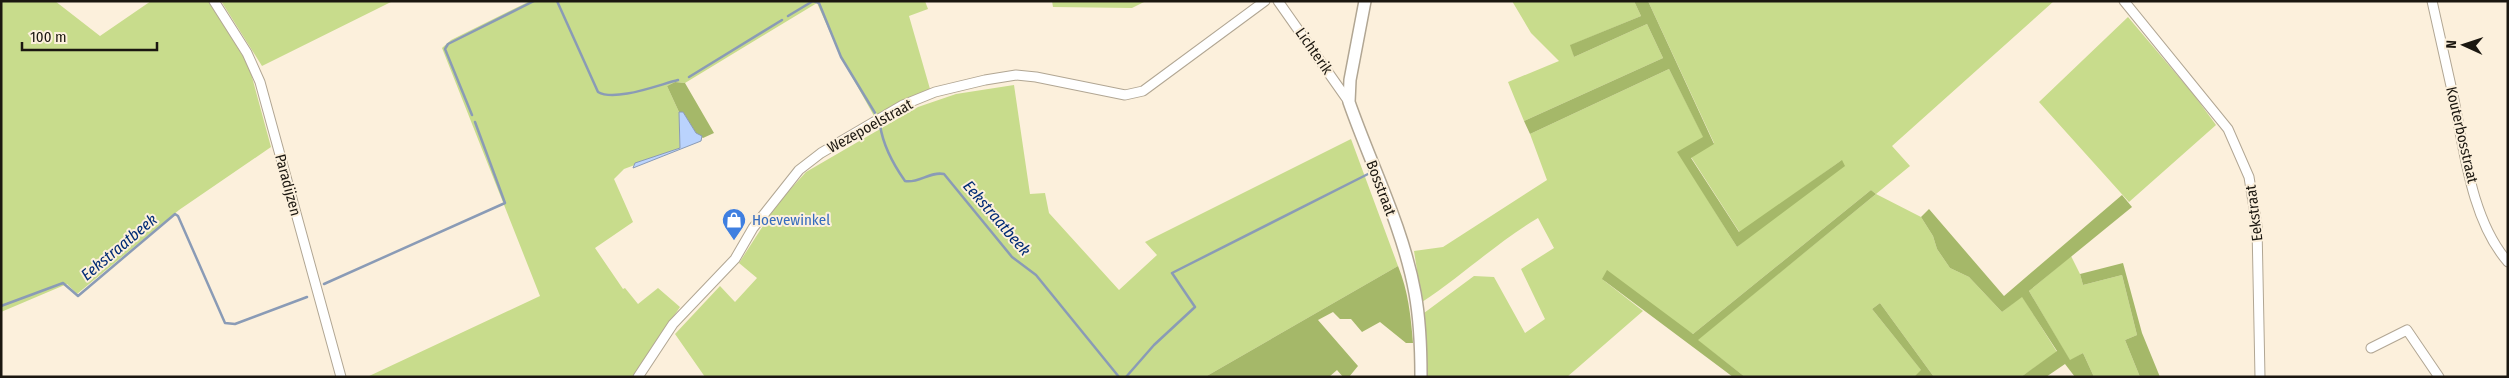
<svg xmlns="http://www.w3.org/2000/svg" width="2509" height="378" viewBox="0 0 2509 378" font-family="'Fira Sans Condensed',sans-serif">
<rect width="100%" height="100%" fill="#fcf0dc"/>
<path fill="#c8dc8c" d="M 1,1 L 55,1 L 100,36 L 151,1 L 209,1 L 249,66 L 271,147 L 179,210 L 77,294 L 67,284 L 1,312 Z
M 221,1 L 393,1 L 262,66 Z
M 530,1 L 925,1 L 928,9 L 909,16 L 930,89 L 874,116 L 841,57 L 817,3 L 685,83 L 675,82 L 667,86 L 679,112 L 680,148 L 624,169 L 614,179 L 633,222 L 595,248 L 623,289 L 625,288 L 638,304 L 658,288 L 680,307 L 632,377 L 367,377 L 540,296 L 442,48 L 451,40 Z
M 1052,1 L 1146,1 L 1132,8 L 1053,7 Z
M 1512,1 L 1634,1 L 1641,16 L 1571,45 L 1574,57 L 1647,24 L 1663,58 L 1524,121 L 1508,82 L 1559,61 L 1531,33 Z
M 1648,1 L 2054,1 L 1892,146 L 1910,166 L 1876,194 L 1921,217 L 1933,236 L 1937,249 L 1950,268 L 1969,277 L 2002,312 L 2022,296 L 2057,352 L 2021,377 L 1934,377 L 1880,303 L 1872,309 L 1922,371 L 1914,377 L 1745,377 L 1697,340 L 1876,194 L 1871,190 L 1693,334 L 1602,279 L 1643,311 L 1567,377 L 1427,377 L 1424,313 L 1474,276 L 1494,277 L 1525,333 L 1545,319 L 1521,269 L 1554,248 L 1538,218 C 1497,242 1462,276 1422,302 L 1414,251 L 1443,247 L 1547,180 L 1530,134 L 1669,69 L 1704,138 L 1678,152 L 1737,247 L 1842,160 L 1740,233 L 1691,157 L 1714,143 Z
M 2128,17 L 2194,95 L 2216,125 L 2129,202 L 2039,102 Z
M 1014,85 L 1030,194 L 1045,193 L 1049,213 L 1119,290 L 1157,255 L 1145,242 L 1351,139 L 1398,266 L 1205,377 L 705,377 L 675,334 L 720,286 L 735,302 L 757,278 L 739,263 L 777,204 L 806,172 L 918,107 L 956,94 Z
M 2071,256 L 2080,274 L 2083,285 L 2122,275 L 2137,335 L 2125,340 L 2140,377 L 2094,377 L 2083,353 L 2070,361 L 2029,291 Z"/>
<path fill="#a5b869" d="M 1634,1 L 1648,1 L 1714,144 L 1691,158 L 1739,232 L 1842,160 L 1845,166 L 1737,247 L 1677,152 L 1703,137 L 1669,69 L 1530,134 L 1524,121 L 1663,58 L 1647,24 L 1574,57 L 1570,45 L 1641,16 Z
M 675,82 L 685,83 L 714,133 L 703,138 L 696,133 L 683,112 L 679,112 L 667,86 Z
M 1871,190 L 1876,194 L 1698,340 L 1745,377 L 1733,377 L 1602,279 L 1607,270 L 1693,334 Z
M 2122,195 L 2132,207 L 2029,291 L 2070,360 L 2083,353 L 2094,377 L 2075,377 L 2065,364 L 2046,377 L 2021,377 L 2057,351 L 2022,297 L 2002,312 L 1969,277 L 1950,268 L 1937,249 L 1933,236 L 1921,217 L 1929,209 L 2004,296 Z
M 2123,263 L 2142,333 L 2160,377 L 2140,377 L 2125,340 L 2137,335 L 2122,275 L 2083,285 L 2080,274 Z
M 1398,266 C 1408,290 1411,317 1413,343 L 1406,343 L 1380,322 L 1362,332 L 1351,319 L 1340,319 L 1333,312 L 1318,320 L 1358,366 L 1349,377 L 1343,377 L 1337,370 L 1329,377 L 1205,377 Z
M 1880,303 L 1934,377 L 1914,377 L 1921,370 L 1872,309 Z"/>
<path fill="#bad3fd" stroke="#8a9bb6" d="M 679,112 L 683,112 L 696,133 L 702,136 L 701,141 L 633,168 L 635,163 L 680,148 Z"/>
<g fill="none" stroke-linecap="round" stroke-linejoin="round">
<path stroke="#8a9bb6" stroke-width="2.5" d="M 557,1 L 598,92 C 615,102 658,85 678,80
M 788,16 L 813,1 L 819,3 L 841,57 L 875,113
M 689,77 L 782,20
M 472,115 L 445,49 L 448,44 L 534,1
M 880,125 C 883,145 893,164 905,181 C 918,184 930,171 944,174 L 1012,257 L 1036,275 L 1119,377
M 324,284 L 505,203 L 475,122
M 1,306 L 63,283 L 78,296 L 175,214 L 178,216 L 225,323 L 235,324 L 307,297
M 1126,377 L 1154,345 L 1195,307 L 1172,273 L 1368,174"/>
<g stroke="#b1a693" stroke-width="11">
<path id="minor" d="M 214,1 L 247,53 L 260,82 L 341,377
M 1278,1 L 1349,102
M 2124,1 L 2228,129 L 2249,177 L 2257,226 L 2260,377
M 2432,1 C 2439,33 2446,64 2453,95 C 2464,148 2471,220 2508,262
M 2371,348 L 2407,330 L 2439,377
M 638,377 L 673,324 L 735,259 L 753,228 L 799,170 L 821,153 L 903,105 L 935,92 L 985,80 L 1016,75 L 1036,77 L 1125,95 L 1143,91 L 1265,1"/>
</g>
<g stroke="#b1a693" stroke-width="14">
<path id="tertiary" d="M 1365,1 L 1350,80 L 1349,102 C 1371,165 1403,227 1415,293 C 1420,320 1421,349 1421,377"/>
</g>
<use href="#minor" stroke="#fff" stroke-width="9"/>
<use href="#tertiary" stroke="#fff" stroke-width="11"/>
</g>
<defs>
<g id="shop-pin" transform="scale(1.25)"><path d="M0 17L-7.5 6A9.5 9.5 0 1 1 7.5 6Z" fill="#3f7fe0" stroke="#fcf0dc"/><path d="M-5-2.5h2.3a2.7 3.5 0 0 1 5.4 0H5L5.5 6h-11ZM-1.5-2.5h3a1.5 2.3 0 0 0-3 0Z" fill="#fff"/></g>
</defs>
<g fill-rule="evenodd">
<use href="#shop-pin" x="734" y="220"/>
</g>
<g text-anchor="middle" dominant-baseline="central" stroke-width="4" stroke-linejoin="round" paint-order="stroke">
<g font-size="15" fill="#1b1710" stroke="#fcf0dc">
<text transform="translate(1314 51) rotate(55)">Lichterik</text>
<text transform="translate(870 126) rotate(-29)">Wezepoelstraat</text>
<text transform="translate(2462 135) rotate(77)">Kouterbosstraat</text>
<text transform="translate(288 185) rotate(75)">Paradijzen</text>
<text transform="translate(1381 188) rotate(69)">Bosstraat</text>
<text transform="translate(2254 213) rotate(-97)">Eekstraat</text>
</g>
<g font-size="15" fill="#366cbe" stroke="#fcf0dc" text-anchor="start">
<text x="752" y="220">Hoevewinkel</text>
</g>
<g font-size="16" font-style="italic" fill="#002b75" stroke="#fcf0dc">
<text transform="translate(997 218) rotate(49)">Eekstraatbeek</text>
<text transform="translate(119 247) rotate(-40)">Eekstraatbeek</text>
</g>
</g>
<rect width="2509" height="378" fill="none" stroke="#1b1710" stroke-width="5"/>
<g transform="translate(2464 45) rotate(273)" stroke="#fcf0dc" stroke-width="4" paint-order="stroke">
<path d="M0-4L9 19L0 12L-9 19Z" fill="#1b1710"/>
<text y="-8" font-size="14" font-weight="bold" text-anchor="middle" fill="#1b1710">N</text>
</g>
<path d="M22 42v8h135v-8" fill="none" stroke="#1b1710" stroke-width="2.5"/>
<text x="30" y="42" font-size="15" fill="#1b1710" stroke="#fcf0dc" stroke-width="4" paint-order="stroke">100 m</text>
</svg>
